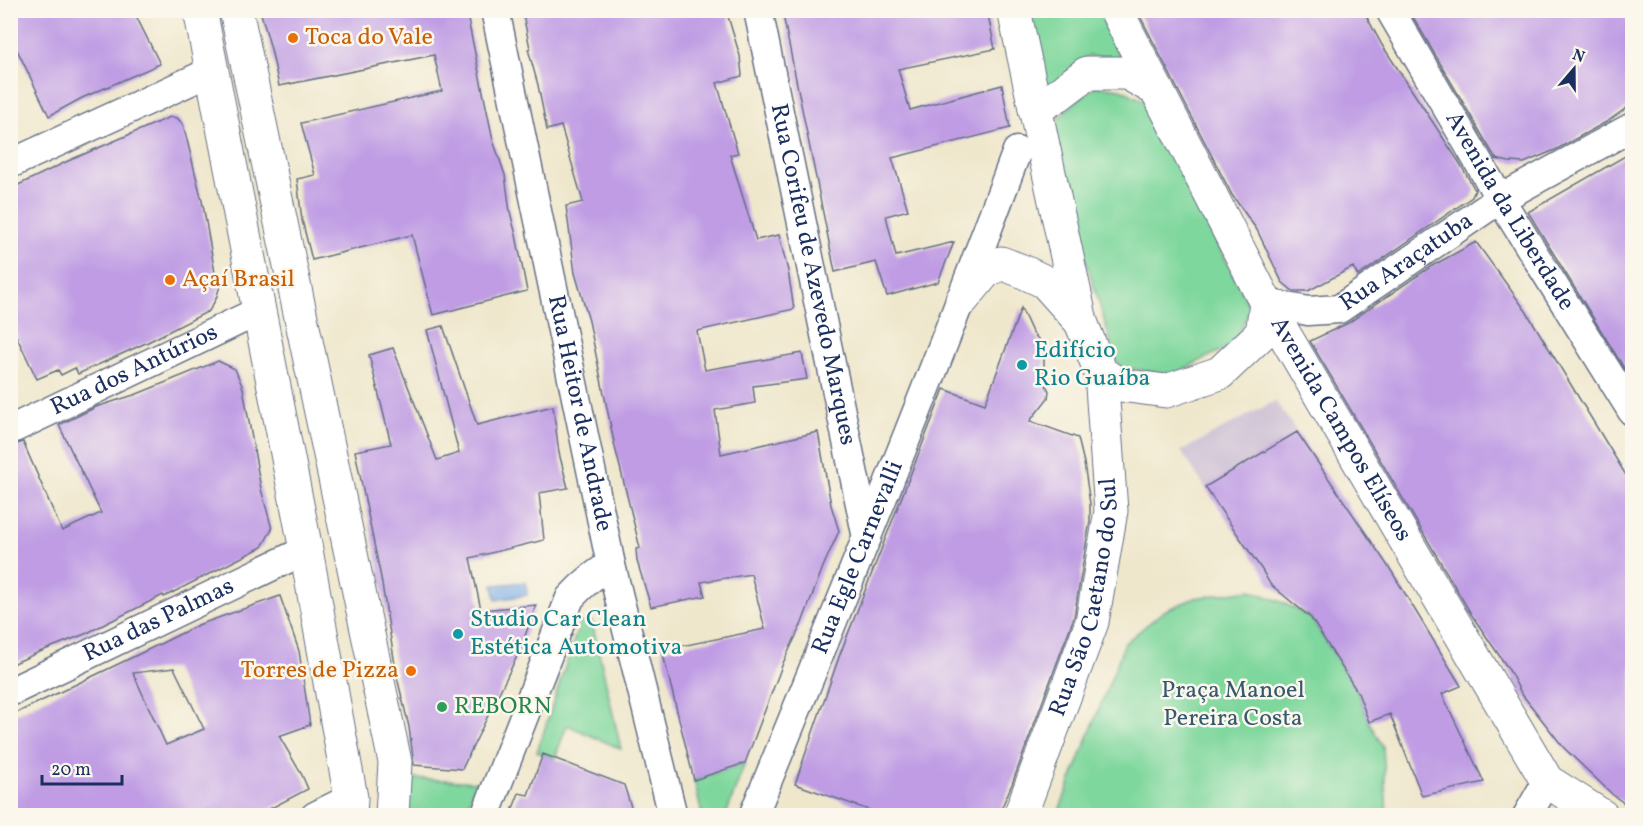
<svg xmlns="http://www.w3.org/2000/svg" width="1643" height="826" viewBox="0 0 1643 826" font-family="Vollkorn,serif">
<rect width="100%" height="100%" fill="#fbf7ec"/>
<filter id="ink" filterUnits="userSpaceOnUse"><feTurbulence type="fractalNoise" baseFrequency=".0167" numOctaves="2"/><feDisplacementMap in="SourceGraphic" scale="12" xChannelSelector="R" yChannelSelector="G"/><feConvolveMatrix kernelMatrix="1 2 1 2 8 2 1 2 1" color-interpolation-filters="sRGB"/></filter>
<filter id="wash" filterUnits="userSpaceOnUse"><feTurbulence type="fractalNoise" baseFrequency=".008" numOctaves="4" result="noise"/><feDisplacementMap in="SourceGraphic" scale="24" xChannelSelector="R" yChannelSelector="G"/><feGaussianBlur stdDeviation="1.35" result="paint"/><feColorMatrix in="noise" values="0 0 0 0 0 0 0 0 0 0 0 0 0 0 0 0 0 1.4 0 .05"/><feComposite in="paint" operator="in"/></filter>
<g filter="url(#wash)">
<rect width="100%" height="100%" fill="#efe7cc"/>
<path fill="#ccbfd4" d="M 1275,401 L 1297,432 L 1205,487 L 1181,451 Z"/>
<path fill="#7ed79c" stroke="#4c837d" stroke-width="1.5" d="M 1028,11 L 1099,11 L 1124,60 L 1088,56 L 1057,81 L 1043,97 Z
M 1096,86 L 1121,89 L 1146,102 L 1250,308 L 1234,344 L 1172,375 L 1121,367 L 1116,360 L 1047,130 L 1073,104 Z
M 1250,590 L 1284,603 L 1311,618 L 1358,693 L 1369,722 L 1383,747 L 1387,815 L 1057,816 L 1125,643 L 1164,611 L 1195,598 Z
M 580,622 L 592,622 L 621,749 L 567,725 L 555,758 L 537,752 Z
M 745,763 L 726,815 L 702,815 L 694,780 Z
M 407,778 L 478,782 L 463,815 L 406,816 Z"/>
<path fill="#78ace5" stroke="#4a6ea2" stroke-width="1.5" d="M 526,582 L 527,595 L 496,600 L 493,585 Z"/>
<g id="blocks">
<path fill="#bf9ce4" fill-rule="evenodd" d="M 10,10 L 133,10 L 160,64 L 82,98 L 49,116 L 10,35 Z
M 260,10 L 466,10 L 493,140 L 505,175 L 510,212 L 516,235 L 527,291 L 433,315 L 412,235 L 312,260 L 302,220 L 297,179 L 315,175 L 301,123 L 442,91 L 434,55 L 279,86 L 271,49 Z
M 522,10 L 726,10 L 740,56 L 742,76 L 717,83 L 738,153 L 730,155 L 756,240 L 779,235 L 788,271 L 794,309 L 697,331 L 705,370 L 802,353 L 807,379 L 753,386 L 755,403 L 715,410 L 721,454 L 818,432 L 831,505 L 839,531 L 823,567 L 802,623 L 783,663 L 745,763 L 694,780 L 662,650 L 765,629 L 751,574 L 701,582 L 705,596 L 651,607 L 637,561 L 636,549 L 640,548 L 615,447 L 589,321 L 575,273 L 566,206 L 583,202 L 561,126 L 547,130 L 538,85 L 528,49 L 530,48 Z
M 782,10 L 987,10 L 995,49 L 898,69 L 910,110 L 1002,85 L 1010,128 L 892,158 L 908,210 L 886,216 L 896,256 L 954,242 L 938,282 L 887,296 L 876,262 L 835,272 Z
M 1137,10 L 1363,10 L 1382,45 L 1459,162 L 1475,190 L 1472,197 L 1358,276 L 1353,267 L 1308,291 L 1293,291 L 1282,282 L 1257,230 L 1232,195 Z
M 1409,10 L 1632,10 L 1632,104 L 1608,121 L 1555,150 L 1524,163 L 1509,162 L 1496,159 Z
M 170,117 L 177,118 L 183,124 L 188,144 L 203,205 L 215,273 L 220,286 L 216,299 L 209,311 L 148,342 L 78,374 L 75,368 L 61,375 L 58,370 L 37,379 L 10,323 L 10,189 L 68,161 Z
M 1632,152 L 1632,381 L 1528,212 Z
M 1476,242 L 1526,311 L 1632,485 L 1632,809 L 1613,795 L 1564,748 L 1521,693 L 1509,670 L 1471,614 L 1310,341 L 1348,323 L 1432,266 Z
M 1021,308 L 1032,332 L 1039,340 L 1044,360 L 1044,370 L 1041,375 L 1049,391 L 1048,398 L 1030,421 L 1078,438 L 1084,463 L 1090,504 L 1090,521 L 1074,617 L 1012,784 L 998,816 L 886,816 L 795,784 L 839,657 L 944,389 L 985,404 Z
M 443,326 L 477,425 L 553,406 L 559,453 L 568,488 L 539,493 L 544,540 L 470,558 L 481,610 L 536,605 L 520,650 L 462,769 L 414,765 L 409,727 L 397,677 L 381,578 L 355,451 L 391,444 L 369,355 L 393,348 L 437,460 L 459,453 L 427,330 Z
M 218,361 L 235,369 L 243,388 L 261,489 L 272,529 L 262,547 L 164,597 L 163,595 L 85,634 L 37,653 L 10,665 L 10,446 L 23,442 L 62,531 L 101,513 L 59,425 L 96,407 L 137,394 Z
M 1297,432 L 1392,572 L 1461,686 L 1442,694 L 1484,782 L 1422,796 L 1390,714 L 1369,722 L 1358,693 L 1311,618 L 1270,584 L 1262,570 L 1205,487 Z
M 280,596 L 299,651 L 310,725 L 279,736 L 302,775 L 308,789 L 256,816 L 10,816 L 10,716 L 162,643 L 198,625 ZM 174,668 L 204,729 L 166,745 L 133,673 Z
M 543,754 L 624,785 L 634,816 L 510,816 L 519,793 L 528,795 Z"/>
</g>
</g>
<g filter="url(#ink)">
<use href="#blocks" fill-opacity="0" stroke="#656f84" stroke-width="1.5"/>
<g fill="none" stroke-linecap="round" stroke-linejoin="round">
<g stroke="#656f84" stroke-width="31">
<g id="street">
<path id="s1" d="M 495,10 L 611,565 L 673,816"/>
<path id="s2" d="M 758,10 L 867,538"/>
<path id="s3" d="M 1390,10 L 1500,199 L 1632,411"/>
<path d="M 10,164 L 212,71"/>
<path id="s4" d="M 1266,303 L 1308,311 L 1339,309 L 1500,199 L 1632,127"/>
<path id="s5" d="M 10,430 L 259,311"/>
<path id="s6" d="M 10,692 L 306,550"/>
<path d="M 315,816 L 351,798"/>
<path d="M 485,816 L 570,598 C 583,584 595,573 611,565"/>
<path id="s7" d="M 753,816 C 844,595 934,374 1017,151"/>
<path d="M 1527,816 L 1547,781"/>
</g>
</g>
<g stroke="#656f84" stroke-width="35">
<g id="secondary">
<path d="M 200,10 L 306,550 L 351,798 L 350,816"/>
<path d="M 236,10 L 395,762 L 392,816"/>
<path d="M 1014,10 L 1081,322 L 1101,373 L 1120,385 L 1166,391 L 1220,373 L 1262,333 L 1266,303"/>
<path id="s8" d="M 1116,10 L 1266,303 L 1547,781 L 1602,816"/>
<path d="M 1035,109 L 1058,95 L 1087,73 L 1127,73 L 1157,90"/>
<path d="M 962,300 L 985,272 L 1001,263 L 1022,271 L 1045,282 L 1080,321"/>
<path id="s9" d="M 1020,816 L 1092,622 L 1111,511 L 1101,373"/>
</g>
</g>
<use href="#street" stroke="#fff" stroke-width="28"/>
<use href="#secondary" stroke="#fff" stroke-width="33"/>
</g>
</g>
<g fill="#e8710a" stroke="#fbf7ec" stroke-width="2">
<circle cx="293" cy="38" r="6"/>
<circle cx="170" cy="280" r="6"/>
<circle cx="411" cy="671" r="6"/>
</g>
<g fill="#0f9aa8" stroke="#fbf7ec" stroke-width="2">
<circle cx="1022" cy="365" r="6"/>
<circle cx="458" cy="634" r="6"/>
</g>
<circle fill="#2e9e5b" stroke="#fbf7ec" stroke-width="2" cx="442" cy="707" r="6"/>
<g text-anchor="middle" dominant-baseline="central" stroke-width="5" stroke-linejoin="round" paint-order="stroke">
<g font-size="24" fill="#c56008" stroke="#fbf7ec" text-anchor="start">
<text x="305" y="38">Toca do Vale</text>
<text x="182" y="280">Açaí Brasil</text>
<text x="399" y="671" text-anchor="end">Torres de Pizza</text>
</g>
<g font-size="24" fill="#1b2f5e" stroke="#fbf7ec">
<text stroke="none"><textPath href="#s3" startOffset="234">Avenida da Liberdade</textPath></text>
<text stroke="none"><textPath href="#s4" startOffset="156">Rua Araçatuba</textPath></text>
<text stroke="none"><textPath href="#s2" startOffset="270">Rua Corifeu de Azevedo Marques</textPath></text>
<text stroke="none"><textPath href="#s5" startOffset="138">Rua dos Antúrios</textPath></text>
<text stroke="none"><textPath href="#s1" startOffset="412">Rua Heitor de Andrade</textPath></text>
<text stroke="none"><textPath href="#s8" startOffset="476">Avenida Campos Elíseos</textPath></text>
<text stroke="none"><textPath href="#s7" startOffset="279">Rua Egle Carnevalli</textPath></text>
<text stroke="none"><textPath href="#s9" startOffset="230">Rua São Caetano do Sul</textPath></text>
<text stroke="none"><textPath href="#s6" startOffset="165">Rua das Palmas</textPath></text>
</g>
<g font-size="24" fill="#0d838f" stroke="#fbf7ec" text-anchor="start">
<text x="1034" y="351">Edifício<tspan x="1034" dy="28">Rio Guaíba</tspan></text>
<text x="470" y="620">Studio Car Clean<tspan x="470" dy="28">Estética Automotiva</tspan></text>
</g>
<g font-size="24" fill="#34596e" stroke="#fbf7ec">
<text x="1233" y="691">Praça Manoel<tspan x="1233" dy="28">Pereira Costa</tspan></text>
</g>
<g font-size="24" fill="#27864d" stroke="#fbf7ec" text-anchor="start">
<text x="454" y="707">REBORN</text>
</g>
</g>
<rect width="1643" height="826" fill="none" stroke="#fbf7ec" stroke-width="36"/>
<g transform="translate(1574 69) rotate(20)" stroke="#fbf7ec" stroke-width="4.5" paint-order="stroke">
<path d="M0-4.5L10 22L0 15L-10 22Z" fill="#1b2f5e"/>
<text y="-9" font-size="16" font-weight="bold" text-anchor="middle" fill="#1b2f5e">N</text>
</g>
<path d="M42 775v9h80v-9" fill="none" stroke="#1b2f5e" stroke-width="3"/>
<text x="51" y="775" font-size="18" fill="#1b2f5e" stroke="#fbf7ec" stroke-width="4.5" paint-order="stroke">20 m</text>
</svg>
